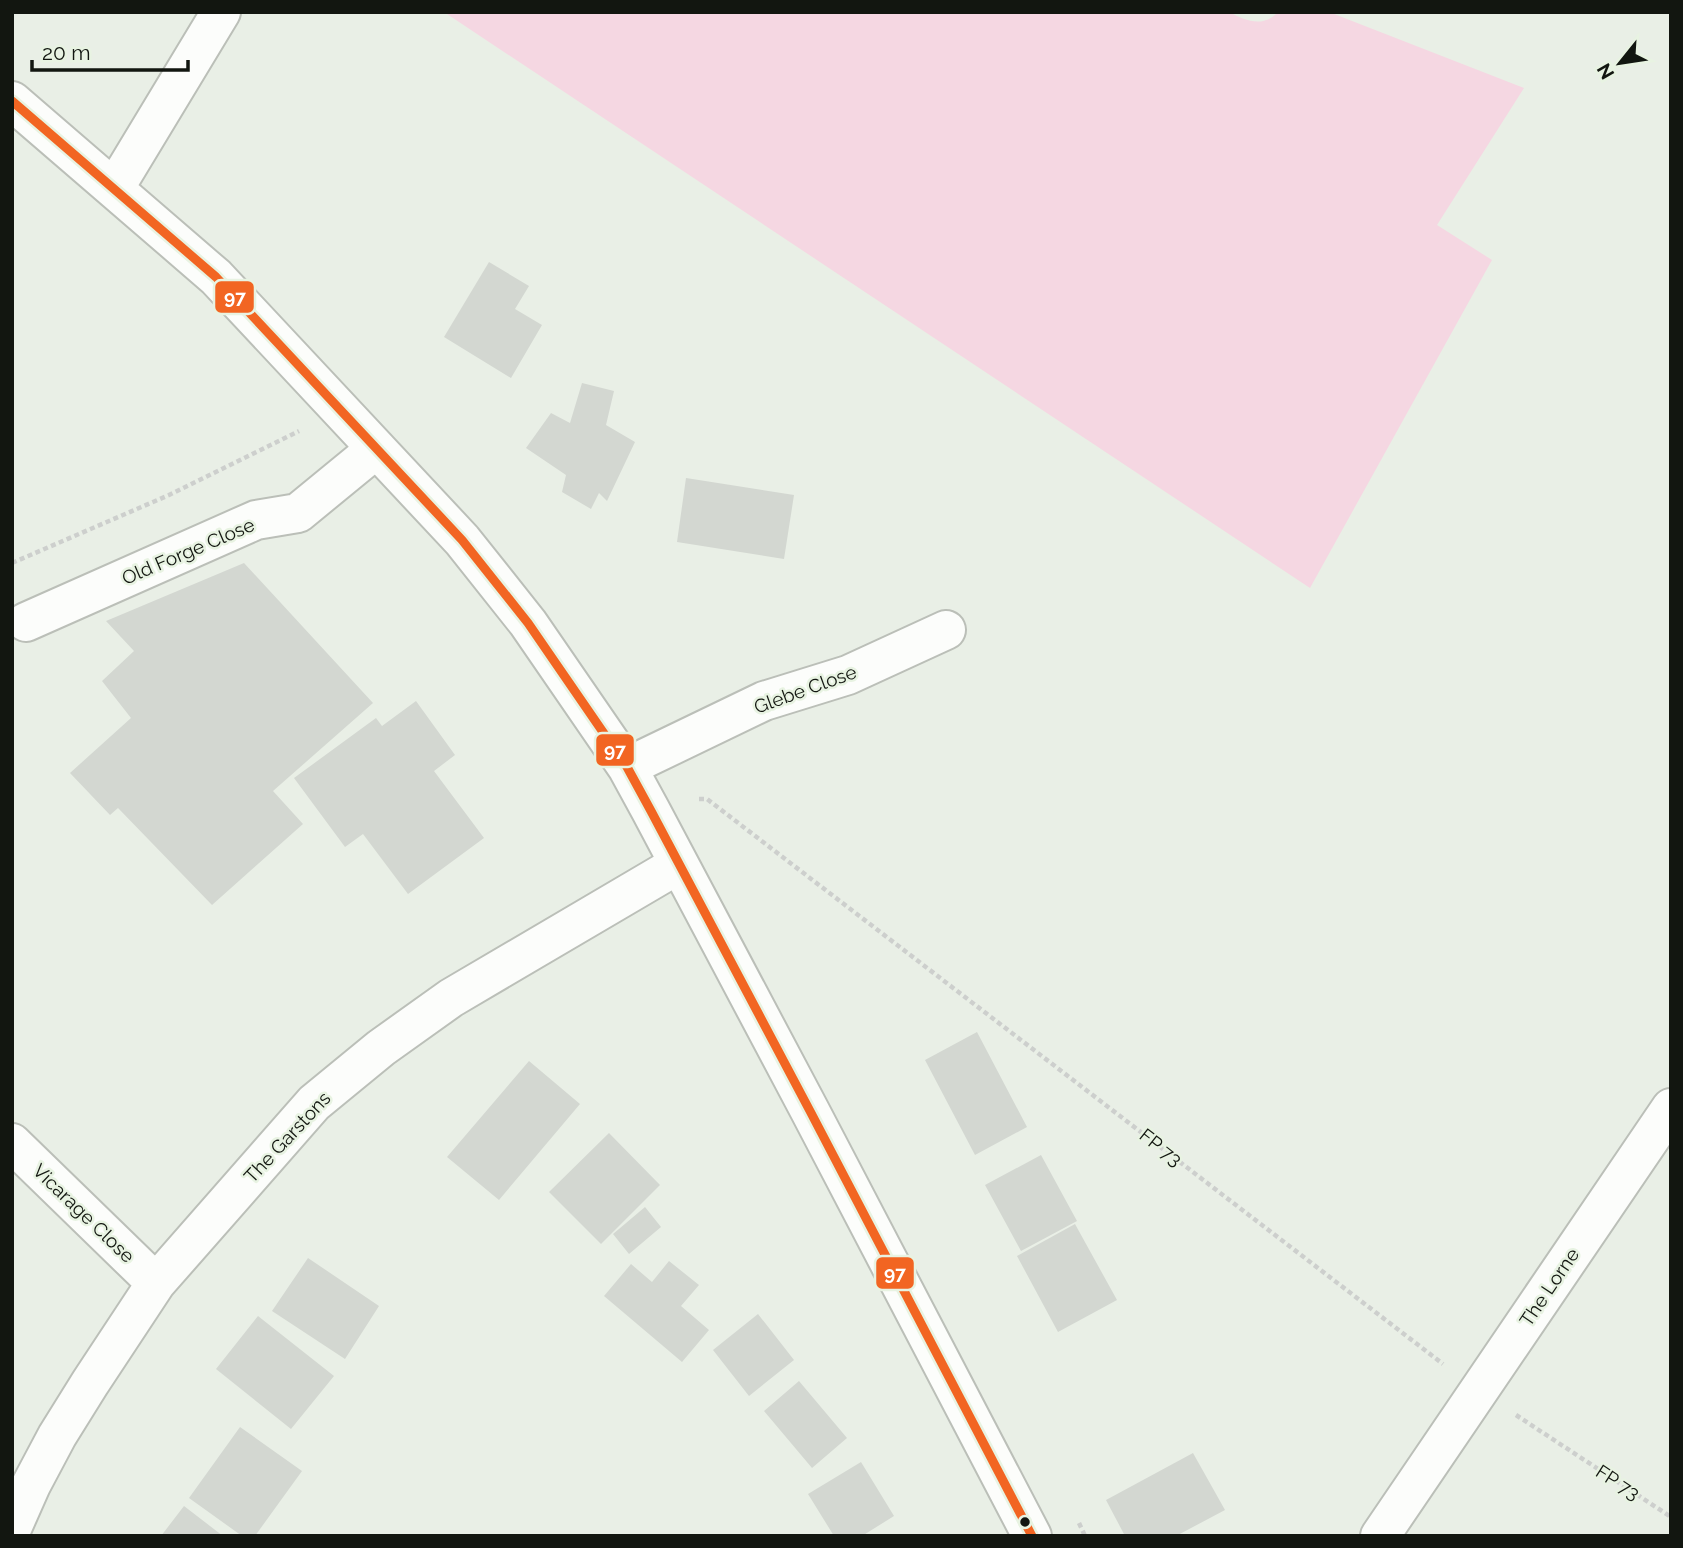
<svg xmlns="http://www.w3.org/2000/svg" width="1683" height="1548" viewBox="0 0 1683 1548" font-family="Raleway,sans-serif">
<rect width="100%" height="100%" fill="#e9efe6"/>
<path fill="#f5d7e2" d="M 444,12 L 1229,12 C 1246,21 1263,28 1278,12 L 1329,12 L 1524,88 L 1437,225 L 1492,260 L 1310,588 Z"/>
<path fill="#d3d7d1" d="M 489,262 L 529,286 L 515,309 L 542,325 L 511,378 L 444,337 Z
M 582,383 L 614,391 L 606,425 L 635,442 L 607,501 L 599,493 L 591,509 L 562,492 L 566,475 L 526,448 L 551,413 L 570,423 Z
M 686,478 L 794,495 L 784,559 L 677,542 Z
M 244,563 L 373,703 L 273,791 L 303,824 L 212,905 L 118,808 L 110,815 L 70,773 L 131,718 L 102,681 L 134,651 L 106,621 Z
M 416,701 L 455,755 L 434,771 L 484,838 L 408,894 L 363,834 L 345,847 L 294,778 L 376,718 L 382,726 Z
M 977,1032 L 1027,1127 L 975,1155 L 925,1060 Z
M 529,1061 L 580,1104 L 499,1200 L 447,1157 Z
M 609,1133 L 660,1185 L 601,1244 L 549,1192 Z
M 1041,1155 L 1077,1221 L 1021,1251 L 985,1185 Z
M 645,1207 L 661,1227 L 629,1254 L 613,1234 Z
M 1075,1224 L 1117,1300 L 1058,1332 L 1017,1256 Z
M 308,1258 L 379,1306 L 345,1359 L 272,1311 Z
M 669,1261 L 699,1285 L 681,1306 L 709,1330 L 682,1362 L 604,1296 L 631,1264 L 652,1282 Z
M 758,1314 L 794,1360 L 749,1396 L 713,1350 Z
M 258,1316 L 334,1376 L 291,1429 L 216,1369 Z
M 799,1381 L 847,1438 L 812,1468 L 764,1411 Z
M 240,1427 L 302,1471 L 255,1536 L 242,1536 L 189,1498 Z
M 1193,1453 L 1225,1510 L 1176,1536 L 1125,1536 L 1106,1500 Z
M 861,1462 L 894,1516 L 862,1536 L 834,1536 L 808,1494 Z
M 184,1506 L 223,1536 L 161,1536 Z"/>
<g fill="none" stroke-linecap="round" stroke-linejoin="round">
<g stroke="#bbbfb8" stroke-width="42">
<path id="minor" d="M 12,101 L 216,277 L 462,540 L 528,623 L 627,767 L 651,811 L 810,1111 L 1032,1536
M 114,189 L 221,12
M 26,622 L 256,520 L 298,513 L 376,449
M 627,767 L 764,701 L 848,675 L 946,630
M 12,1143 L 156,1283
M 12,1528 L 31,1485 L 57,1436 L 90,1383 L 156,1283 L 314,1103 L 381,1048 L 451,998 L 679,864
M 1380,1536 L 1671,1108"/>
</g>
<path stroke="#cdcfcd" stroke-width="4.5" stroke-dasharray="5 3.5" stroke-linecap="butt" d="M 12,563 L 169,495 L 299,431
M 699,799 L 707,799 L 1443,1364
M 1516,1415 L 1671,1517
M 1079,1523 L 1085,1536"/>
<use href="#minor" stroke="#fcfdfb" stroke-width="38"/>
<g stroke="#e8f3e2" stroke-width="14">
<path id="bus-1" d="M 12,101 L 216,277 L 462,540 L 528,623 L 627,767 L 651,811 L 810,1111 L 1032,1536"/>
</g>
<use href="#bus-1" stroke="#f26522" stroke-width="9"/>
</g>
<circle fill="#121610" stroke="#e8f3e2" stroke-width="2.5" cx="1025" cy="1522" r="6"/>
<g text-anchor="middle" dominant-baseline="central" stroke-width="5" stroke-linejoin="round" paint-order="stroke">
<g font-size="19" fill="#121610" stroke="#e8f3e2">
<text transform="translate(188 551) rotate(-23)">Old Forge Close</text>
<text transform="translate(805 689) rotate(-20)">Glebe Close</text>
<text transform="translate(287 1137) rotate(-47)">The Garstons</text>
<text transform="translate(1161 1147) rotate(38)">FP 73</text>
<text transform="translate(84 1213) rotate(44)">Vicarage Close</text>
<text transform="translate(1549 1287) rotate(-56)">The Lorne</text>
<text transform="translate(1618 1482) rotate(33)">FP 73</text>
</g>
</g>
<g stroke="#e8f3e2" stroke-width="2.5">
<rect x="214" y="280" width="41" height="34" rx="7" fill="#f26522"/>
<rect x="595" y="733" width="40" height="34" rx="7" fill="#f26522"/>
<rect x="875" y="1256" width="40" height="34" rx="7" fill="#f26522"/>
</g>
<g font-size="19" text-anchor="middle" font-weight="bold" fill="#fff">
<text x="235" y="304">97</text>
<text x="615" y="757">97</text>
<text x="895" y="1280">97</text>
</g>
<rect width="1683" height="1548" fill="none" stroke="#121610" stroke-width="28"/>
<g transform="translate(1620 63) rotate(240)" stroke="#e8f3e2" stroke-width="5" paint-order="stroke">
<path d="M0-5L12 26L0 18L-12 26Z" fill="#121610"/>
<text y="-10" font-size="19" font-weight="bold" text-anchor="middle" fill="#121610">N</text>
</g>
<path d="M32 60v10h156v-10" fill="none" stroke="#121610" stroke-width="3.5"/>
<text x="42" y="60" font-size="21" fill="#121610" stroke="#e8f3e2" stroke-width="5" paint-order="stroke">20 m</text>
</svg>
